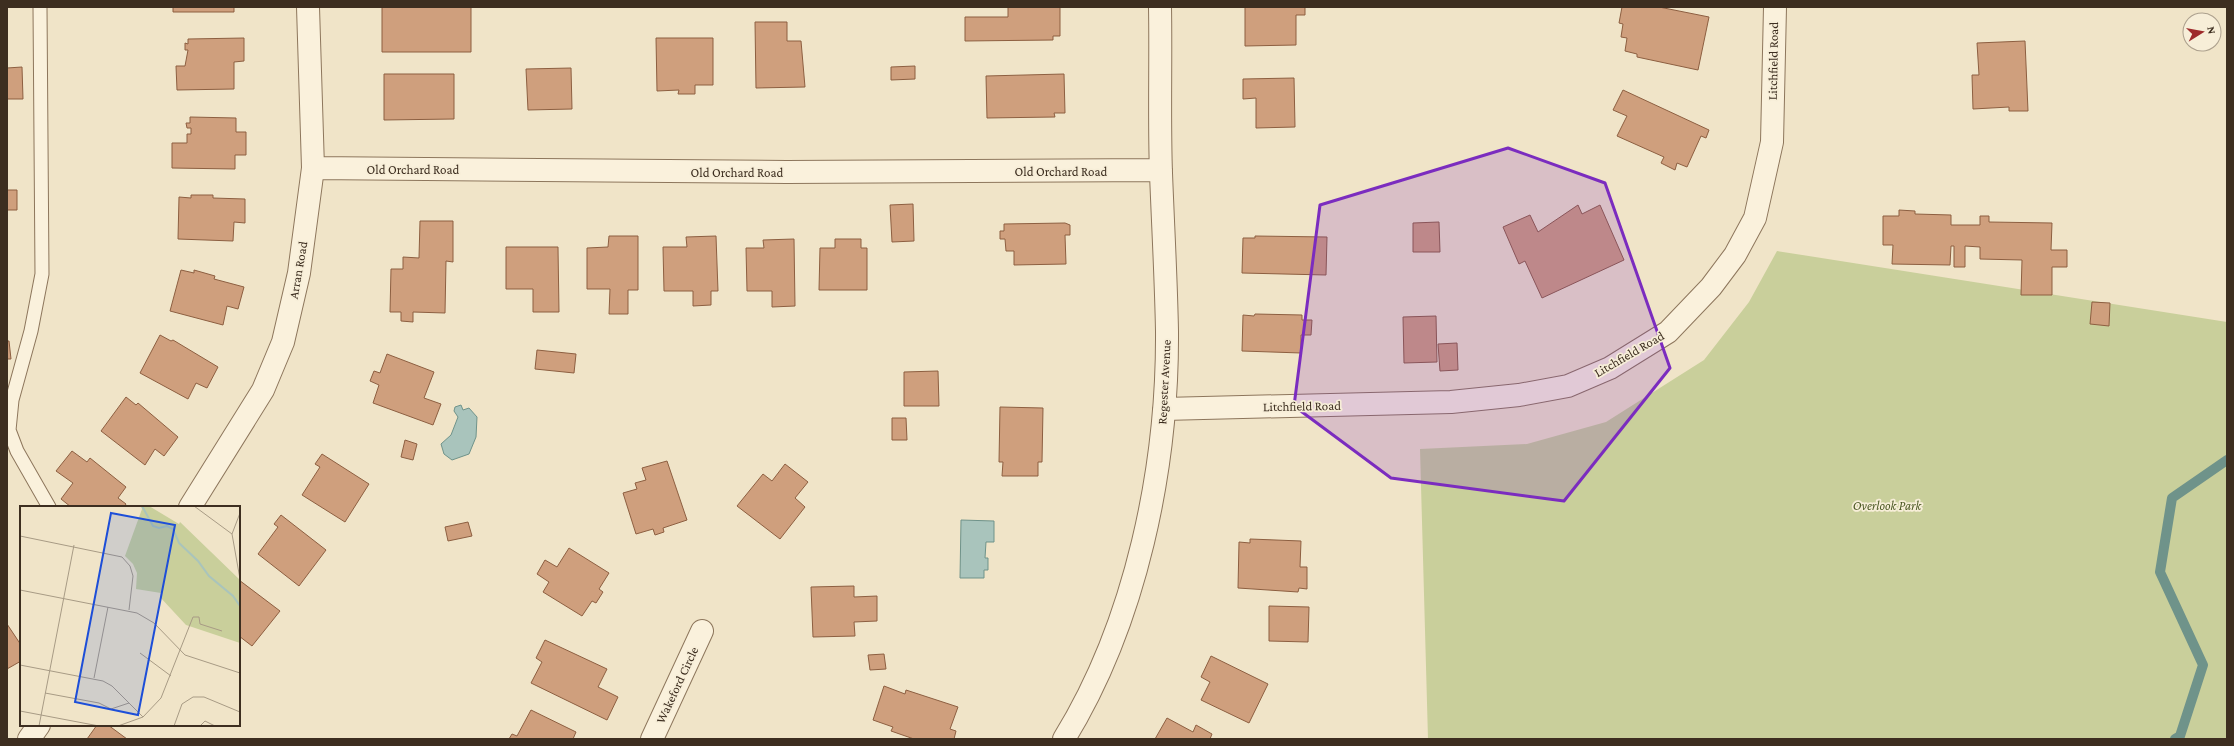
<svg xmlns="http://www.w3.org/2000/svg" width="2234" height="746" viewBox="0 0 2234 746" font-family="'Crimson Pro',serif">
<rect width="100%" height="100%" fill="#f0e4c8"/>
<path fill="#c9cf9b" d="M 1777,251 L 2227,322 L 2227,739 L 1428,739 L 1420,449 L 1527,444 L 1606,422 L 1704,360 L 1749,302 Z"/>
<path fill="#a9c4bc" stroke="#6f938a" d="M 461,405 L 463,410 L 469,408 L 477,417 L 476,437 L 469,454 L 452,460 L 444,454 L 441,444 L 451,435 L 458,417 L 454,411 L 455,407 Z
M 961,520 L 994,521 L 994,542 L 986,542 L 985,558 L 988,558 L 988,570 L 984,570 L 984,578 L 960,578 Z"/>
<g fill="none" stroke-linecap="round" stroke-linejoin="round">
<path stroke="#6f938a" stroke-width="10" d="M 2175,739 L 2180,736 L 2203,665 L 2160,572 L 2172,498 L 2227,460"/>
</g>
<path fill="#cf9f7d" stroke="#8d5f41" d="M 173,7 L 234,7 L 234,12 L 173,12 Z
M 382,7 L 471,7 L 471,52 L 382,52 Z
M 1008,7 L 1060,7 L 1060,36 L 1053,36 L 1053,40 L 965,41 L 965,17 L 1008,17 Z
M 1245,7 L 1305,7 L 1305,15 L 1296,15 L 1296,45 L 1245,46 Z
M 1622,7 L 1659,7 L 1709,17 L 1698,70 L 1637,57 L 1637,54 L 1625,51 L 1627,38 L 1621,37 L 1623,24 L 1619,23 Z
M 755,22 L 787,22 L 787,41 L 801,41 L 805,87 L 756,88 Z
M 244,38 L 244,61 L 234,62 L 234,89 L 177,90 L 176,66 L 185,66 L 188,50 L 185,50 L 185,43 L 188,44 L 188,39 Z
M 656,38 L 713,38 L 713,85 L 695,85 L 695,94 L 678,94 L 679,90 L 657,91 Z
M 2025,41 L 2028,111 L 2009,111 L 2009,107 L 1973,109 L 1972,75 L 1979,75 L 1977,43 Z
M 915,66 L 915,79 L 891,80 L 891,67 Z
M 22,67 L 23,99 L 7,99 L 7,68 Z
M 571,68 L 572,109 L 528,110 L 526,69 Z
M 384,74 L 454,74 L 454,119 L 384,120 Z
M 1064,74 L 1065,113 L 1054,113 L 1055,117 L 987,118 L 986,76 Z
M 1294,78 L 1295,127 L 1256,128 L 1256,98 L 1243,99 L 1243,79 Z
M 1623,90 L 1709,130 L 1706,138 L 1701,136 L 1687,167 L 1677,163 L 1675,170 L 1661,163 L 1664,157 L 1617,136 L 1627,116 L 1613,110 Z
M 190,117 L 236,118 L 236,132 L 246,132 L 246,155 L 235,155 L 235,169 L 172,168 L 172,143 L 187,143 L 187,134 L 191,134 L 191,128 L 187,128 L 186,123 L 190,123 Z
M 7,190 L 17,190 L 17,210 L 7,210 Z
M 191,195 L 213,195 L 213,198 L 245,199 L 245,223 L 234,222 L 233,241 L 178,239 L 179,197 L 191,198 Z
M 913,204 L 914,241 L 892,242 L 890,205 Z
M 1578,205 L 1582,214 L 1600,205 L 1624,260 L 1542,298 L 1525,261 L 1519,264 L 1503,227 L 1530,215 L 1538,232 Z
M 1899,210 L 1915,211 L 1915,214 L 1951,215 L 1951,225 L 1980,225 L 1980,216 L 1989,216 L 1989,222 L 2052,223 L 2051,250 L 2067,250 L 2067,267 L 2052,267 L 2052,295 L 2021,295 L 2022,260 L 1980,259 L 1980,247 L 1965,246 L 1965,267 L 1954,267 L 1954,246 L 1951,246 L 1950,265 L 1892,264 L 1893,245 L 1883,245 L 1883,216 L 1899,216 Z
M 420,221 L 453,221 L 453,262 L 446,261 L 445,313 L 413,312 L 413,322 L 401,321 L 401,312 L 390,312 L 391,269 L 403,269 L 403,257 L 419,258 Z
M 1439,222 L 1440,252 L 1413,252 L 1413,223 Z
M 1065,223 L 1070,225 L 1070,235 L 1065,235 L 1066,264 L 1014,265 L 1014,251 L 1006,251 L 1005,239 L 1000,239 L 1000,231 L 1004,231 L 1004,224 Z
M 609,236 L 638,236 L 638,290 L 628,290 L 628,314 L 609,314 L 610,289 L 587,289 L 587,248 L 608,247 Z
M 716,236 L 718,291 L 711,291 L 711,305 L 693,306 L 693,291 L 664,291 L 663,247 L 687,247 L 686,237 Z
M 1255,236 L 1327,237 L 1326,275 L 1242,273 L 1243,238 L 1255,238 Z
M 794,239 L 795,306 L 772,307 L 772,291 L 747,291 L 746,248 L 764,248 L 763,240 Z
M 835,239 L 861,239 L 861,248 L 867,248 L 867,290 L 819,290 L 820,248 L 835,248 Z
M 506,247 L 558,247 L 559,312 L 533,312 L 533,289 L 506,289 Z
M 181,270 L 194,273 L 194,270 L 215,276 L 214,279 L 244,287 L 238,309 L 227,306 L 223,325 L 170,311 Z
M 2092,302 L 2110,303 L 2109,326 L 2090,324 Z
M 1255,314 L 1302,315 L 1302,320 L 1312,320 L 1311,335 L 1301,335 L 1301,353 L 1242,351 L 1243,315 L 1254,316 Z
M 1436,316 L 1437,362 L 1404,363 L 1403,317 Z
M 160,335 L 171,341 L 173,340 L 218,367 L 207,388 L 196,383 L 188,399 L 140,373 Z
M 7,341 L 9,341 L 11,359 L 7,359 Z
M 1457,343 L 1458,370 L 1440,371 L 1438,344 Z
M 537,350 L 576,354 L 574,373 L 535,369 Z
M 387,354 L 434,372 L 424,398 L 441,404 L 433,425 L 373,403 L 379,385 L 370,381 L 374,371 L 380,373 Z
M 938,371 L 939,406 L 904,406 L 904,372 Z
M 126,397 L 136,405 L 138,403 L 178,437 L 164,456 L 155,449 L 145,465 L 101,431 Z
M 1000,407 L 1043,408 L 1042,462 L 1038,462 L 1038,476 L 1002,476 L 1003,462 L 999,462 Z
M 892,418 L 906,418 L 907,440 L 892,440 Z
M 405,440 L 417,444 L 413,460 L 401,457 Z
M 72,451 L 87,462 L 90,458 L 126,487 L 118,498 L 126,504 L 124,507 L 71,507 L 61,499 L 73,483 L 56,471 Z
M 322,454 L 369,484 L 345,522 L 302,495 L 320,467 L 315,464 Z
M 667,461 L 687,520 L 663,528 L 664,532 L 655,535 L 653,529 L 636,534 L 623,493 L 637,489 L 635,483 L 646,480 L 642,468 Z
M 785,464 L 808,482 L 795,498 L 805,507 L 780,539 L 737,506 L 763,474 L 772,481 Z
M 281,515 L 326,550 L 299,586 L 258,554 L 278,527 L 274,524 Z
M 468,522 L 472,536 L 448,541 L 445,527 Z
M 1250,539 L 1301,541 L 1300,567 L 1307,567 L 1307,589 L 1299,588 L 1298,592 L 1238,588 L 1239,542 L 1250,543 Z
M 569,548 L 609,573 L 599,589 L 603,592 L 596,603 L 592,601 L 582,616 L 543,592 L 549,582 L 537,574 L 545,560 L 557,567 Z
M 239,580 L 280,611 L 252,646 L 239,636 Z
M 854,586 L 854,597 L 877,596 L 877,621 L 854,622 L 855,636 L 813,637 L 811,587 Z
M 1269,606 L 1309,607 L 1308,642 L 1269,641 Z
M 7,624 L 21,645 L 21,661 L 7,669 Z
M 545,640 L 607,669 L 598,687 L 618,697 L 607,720 L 531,683 L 542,662 L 536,658 Z
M 884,654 L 886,669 L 870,670 L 868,655 Z
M 1211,656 L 1268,684 L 1249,723 L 1201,700 L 1210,682 L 1201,677 Z
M 884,686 L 905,694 L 906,690 L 958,707 L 950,729 L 956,731 L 954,739 L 914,739 L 891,731 L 893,727 L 873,720 Z
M 531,710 L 576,732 L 573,739 L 509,739 L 512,734 L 517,736 Z
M 1167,718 L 1193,732 L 1196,725 L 1212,734 L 1210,739 L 1155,739 Z
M 97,725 L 108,725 L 127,739 L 87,739 Z"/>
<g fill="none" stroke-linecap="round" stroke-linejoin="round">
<g stroke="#8d765c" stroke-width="15">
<path id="service" d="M 40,7 L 42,274 L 31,331 L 12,400 L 9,430 L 17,451 L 49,507"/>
</g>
<g stroke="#8d765c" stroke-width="24">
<path id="minor" d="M 313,168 L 787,172 L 1161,170
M 1164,409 L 1451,402 L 1519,395 L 1568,386 L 1610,368 L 1668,332 L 1711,287 L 1735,255 L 1755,218 L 1772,142 L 1775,7
M 190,507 L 263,390 L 283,342 L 299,273 L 313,168 L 308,7
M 29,739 L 39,725
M 652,739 L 702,631
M 1064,739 C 1136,622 1168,468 1167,331 C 1166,278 1163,226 1161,173 C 1159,118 1161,62 1160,7"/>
</g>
<use href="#service" stroke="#faf1dc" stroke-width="13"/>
<use href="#minor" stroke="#faf1dc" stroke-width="22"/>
</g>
<path fill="#7b2cbf" fill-opacity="0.2" stroke="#7b2cbf" stroke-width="3" stroke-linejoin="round" d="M 1508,148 L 1605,183 L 1670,368 L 1564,501 L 1391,478 L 1294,406 L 1320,205 Z"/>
<g text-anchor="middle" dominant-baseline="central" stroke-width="3.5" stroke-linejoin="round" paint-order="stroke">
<g font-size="13" fill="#3d2e20" stroke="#f7eed8">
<text transform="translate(1773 61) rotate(-89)">Litchfield Road</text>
<text x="413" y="169">Old Orchard Road</text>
<text x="1061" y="171">Old Orchard Road</text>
<text x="737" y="172">Old Orchard Road</text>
<text transform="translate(298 270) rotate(-80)">Arran Road</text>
<text transform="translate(1629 354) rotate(-30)">Litchfield Road</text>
<text transform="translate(1164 382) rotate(-87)">Regester Avenue</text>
<text transform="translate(1302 406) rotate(-1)">Litchfield Road</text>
<text transform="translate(677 685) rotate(-65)">Wakeford Circle</text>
</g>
<g font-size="13" font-style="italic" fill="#4d5a26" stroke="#f7eed8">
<text x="1887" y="505">Overlook Park</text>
</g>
</g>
<g transform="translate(20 506)">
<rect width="220" height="220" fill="#f0e4c8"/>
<path d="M 121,0 L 129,0 L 159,18 L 160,16 L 220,74 L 220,137 L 166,119 L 140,91 L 141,87 L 116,83 L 117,67 L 113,58 L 105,50 L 122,3 Z" fill="#c9cf9b"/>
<path fill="none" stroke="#a9c4bc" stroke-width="2" d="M 122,0 L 133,20 L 139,22 L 147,20 L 153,23 L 159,37 L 178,55 L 189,70 L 213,90 L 220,100"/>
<path fill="none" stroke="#a89b85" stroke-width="1" d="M 174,0 L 212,28M 220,7 L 212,28 L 220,73M 0,30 L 102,51 L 110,60 L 113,70 L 109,104M 0,84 L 117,107 L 134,117 L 165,149 L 220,167M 120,147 L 151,170M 0,159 L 83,175 L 92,180 L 123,211M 74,172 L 88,101M 25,187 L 79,197 L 91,203 L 109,197M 0,205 L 79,220M 19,220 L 54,39M 98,220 L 123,211 L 141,192 L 173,111 L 179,111 L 180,118 L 202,125M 154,220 L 162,198 L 173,191 L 184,191 L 220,206M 180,220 L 185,215 L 195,220"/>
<path fill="#1d4ed8" fill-opacity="0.15" stroke="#1d4ed8" stroke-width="2" d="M 91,7 L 155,19 L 118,209 L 55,196 Z"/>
<rect width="220" height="220" fill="none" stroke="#3d2e20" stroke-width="2"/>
</g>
<rect width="2234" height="746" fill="none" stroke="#3d2e20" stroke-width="16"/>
<g transform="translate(2202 32) rotate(79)"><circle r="19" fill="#f7eed8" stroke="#ada18e"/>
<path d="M0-3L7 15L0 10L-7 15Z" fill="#9e2a2b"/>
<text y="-6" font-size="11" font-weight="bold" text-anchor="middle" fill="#3d2e20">N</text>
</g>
</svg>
